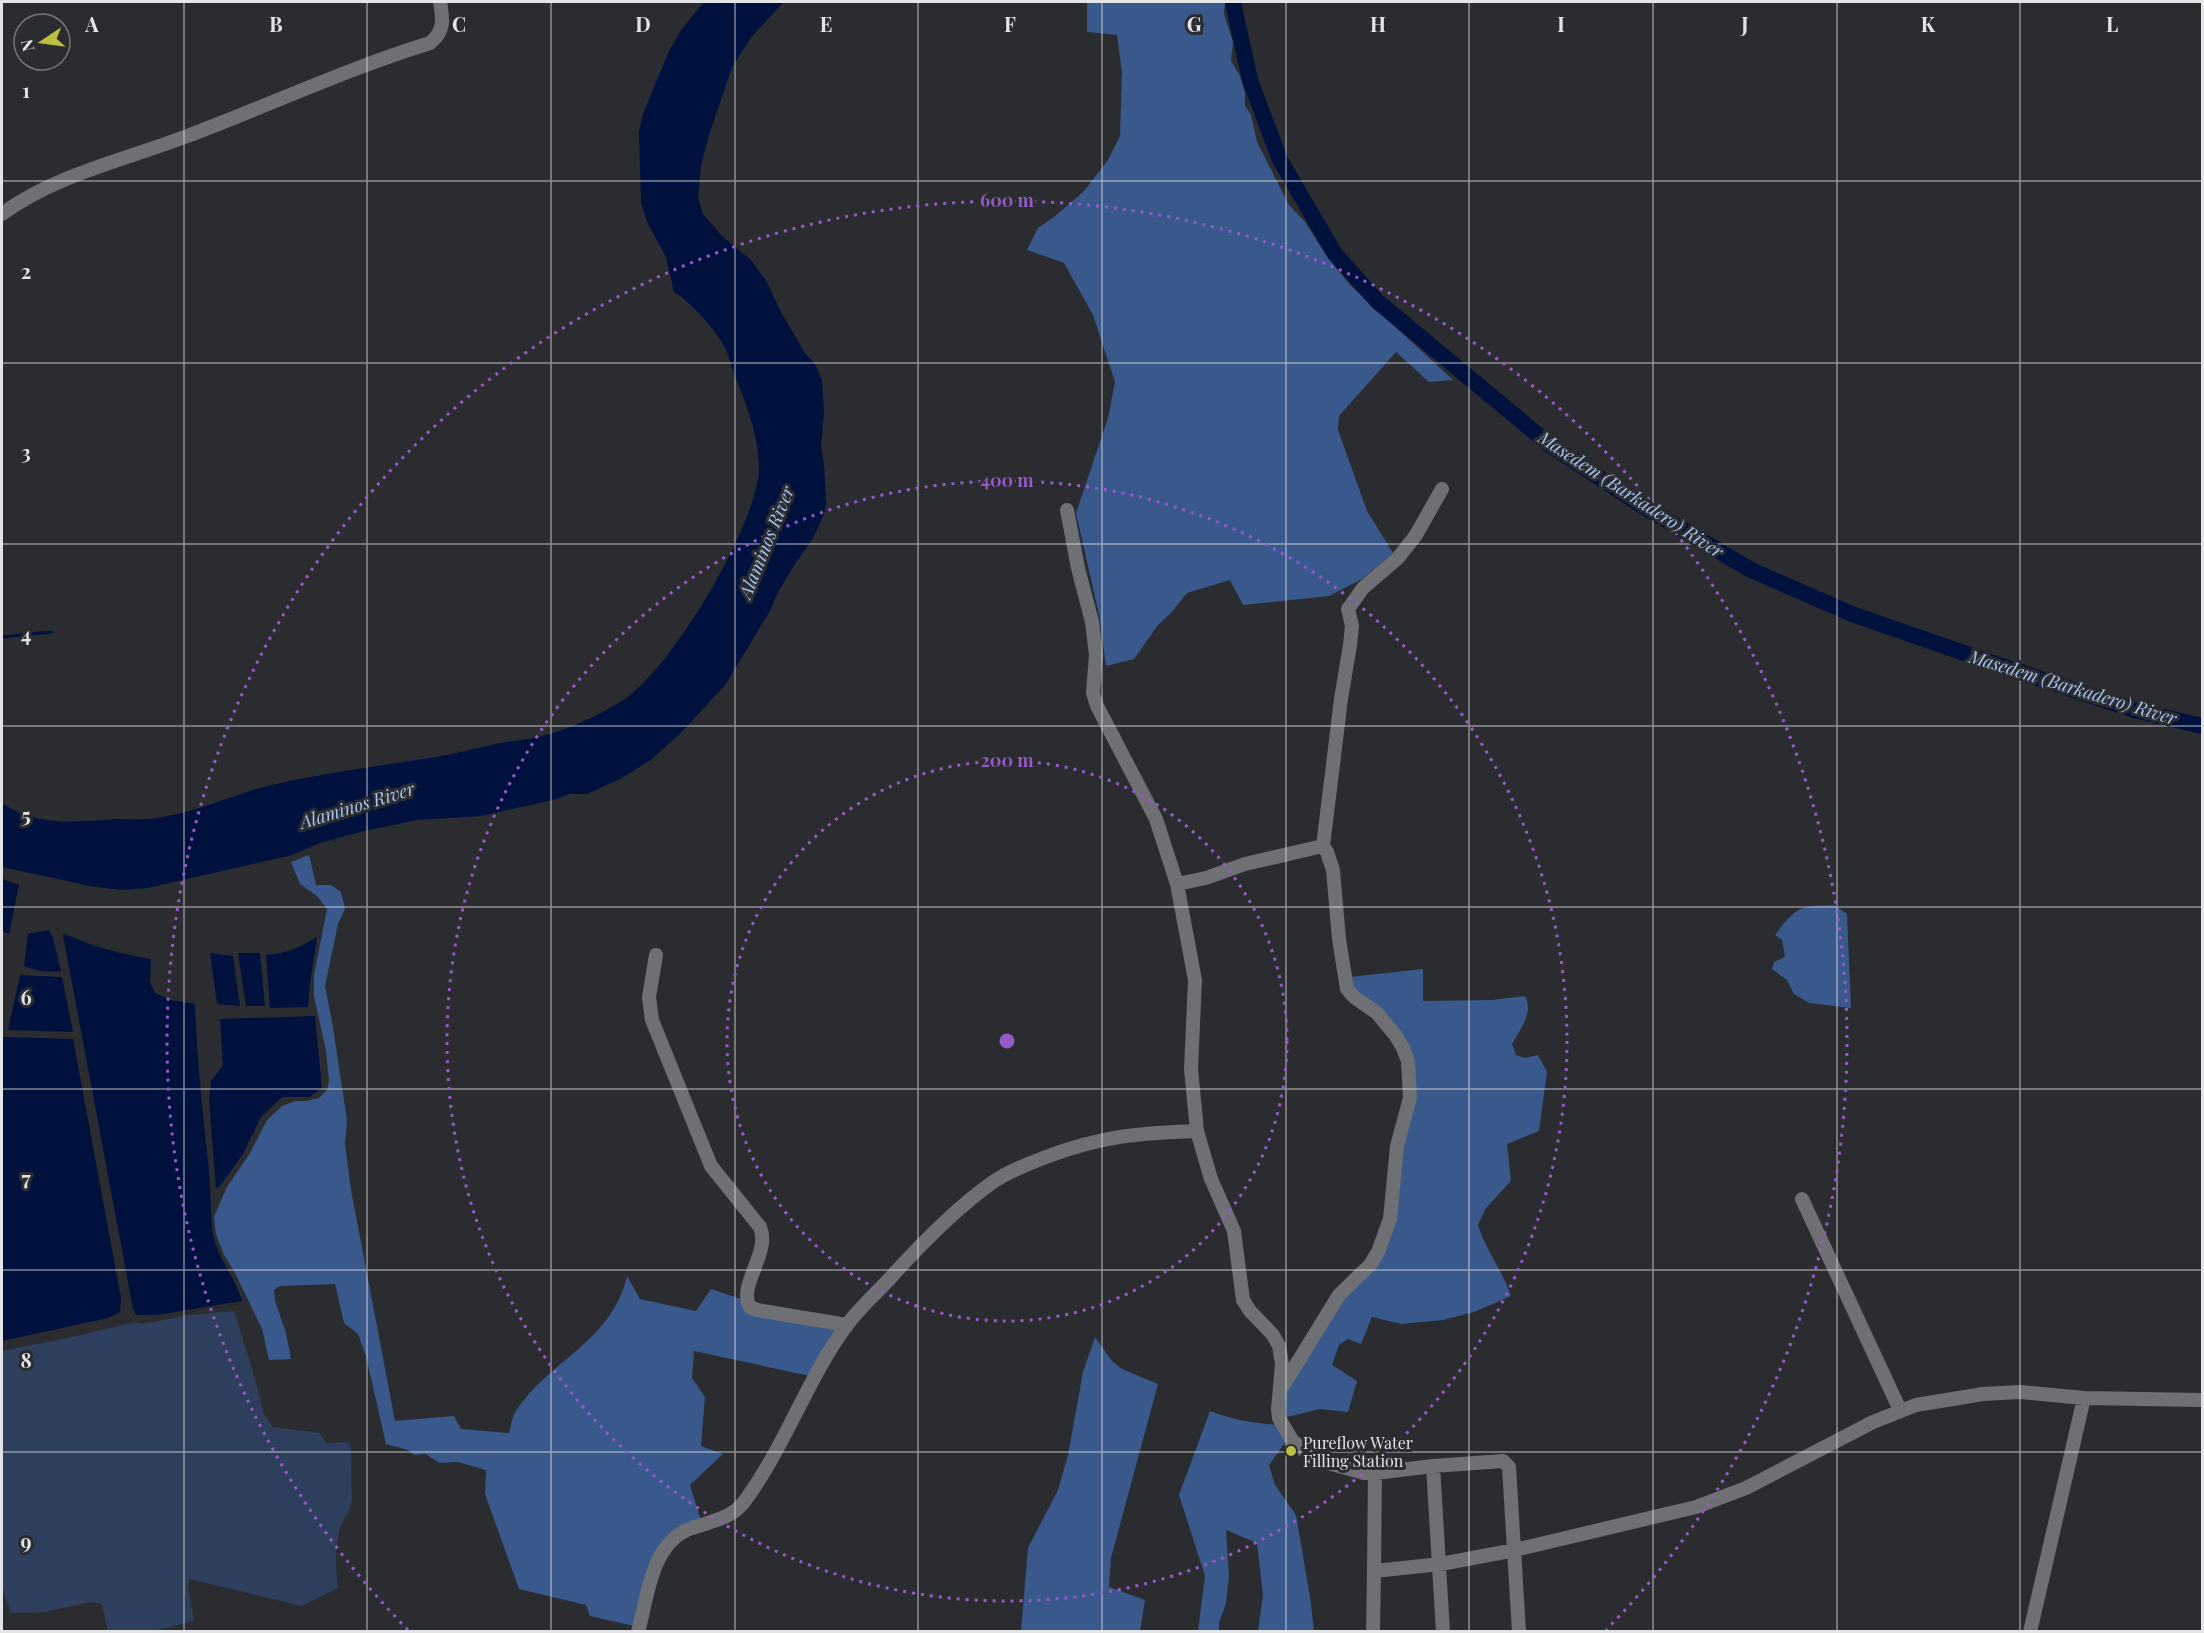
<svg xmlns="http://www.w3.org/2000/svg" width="2204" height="1633" viewBox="0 0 2204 1633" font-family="'Playfair Display',serif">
<rect width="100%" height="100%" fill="#2a2c2f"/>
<path fill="#2d3f5c" d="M 234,1311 L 254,1375 L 264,1414 L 273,1427 L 320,1433 L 326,1443 L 348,1442 L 351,1446 L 352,1501 C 350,1512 343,1519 340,1528 C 334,1548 336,1568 338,1588 L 302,1606 L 189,1579 L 188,1588 L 194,1621 L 155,1631 L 108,1631 L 102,1604 L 90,1602 L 45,1612 L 11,1613 L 2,1586 L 2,1351 L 77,1336 L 135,1322 L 143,1324 L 188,1315 Z"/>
<path fill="#39598c" d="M 1087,2 L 1225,2 L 1224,14 L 1233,42 L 1231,61 L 1240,76 L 1245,93 L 1245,106 L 1251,115 L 1257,142 L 1289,205 L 1305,222 L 1326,255 L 1350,285 L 1453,380 L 1429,382 L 1396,352 L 1339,416 L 1338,430 L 1367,511 L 1393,553 L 1362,579 L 1329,596 L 1243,605 L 1230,580 L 1187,593 L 1171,613 L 1158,625 L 1134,659 L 1106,666 L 1099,615 L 1076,513 L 1108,418 L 1115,382 L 1093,315 L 1064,263 L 1027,250 L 1038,228 L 1054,217 L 1084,191 L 1108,160 L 1120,136 L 1122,72 L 1117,35 L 1087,32 Z
M 309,855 L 316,885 L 331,885 L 341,892 L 345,909 L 338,924 L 325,986 L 332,1021 L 347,1120 L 345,1144 L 351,1190 L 395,1421 L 454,1416 L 461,1429 L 509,1433 C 511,1426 512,1417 516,1411 C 549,1360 612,1342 627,1276 L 640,1299 L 696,1311 L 711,1289 L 741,1299 L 746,1308 L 842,1327 L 810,1376 L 694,1351 L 692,1378 L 705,1397 L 701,1446 L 723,1454 L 690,1485 L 701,1521 L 672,1536 L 634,1626 L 590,1616 L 586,1605 L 519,1589 L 485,1494 L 486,1470 L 458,1462 L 439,1463 L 426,1454 L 414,1455 L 408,1450 L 386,1444 L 366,1356 L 358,1334 L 344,1323 L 335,1284 L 280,1286 L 274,1290 L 275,1301 L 286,1333 L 291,1359 L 269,1360 L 262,1329 L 235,1273 L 224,1255 L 216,1234 L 214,1217 L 227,1187 L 250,1153 L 267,1120 L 282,1106 L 295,1101 L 306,1101 L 319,1098 L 327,1090 L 329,1081 L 326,1051 L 314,996 L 314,975 L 327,909 L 317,896 L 300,884 L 291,862 Z
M 1834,905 L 1847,914 L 1851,1008 L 1809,1003 L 1794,994 L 1787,980 L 1772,969 L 1774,962 L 1785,957 L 1782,940 L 1775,935 C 1796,907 1799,906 1834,905 Z
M 1423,969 L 1423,1001 L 1492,1000 L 1525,996 C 1534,1012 1520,1030 1512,1044 L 1516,1055 L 1525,1058 L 1538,1055 L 1547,1072 L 1539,1131 L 1507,1144 L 1511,1181 L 1486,1208 L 1478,1225 C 1486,1251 1503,1271 1511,1296 L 1474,1312 L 1443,1320 L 1401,1324 L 1372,1317 L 1361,1344 L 1348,1339 L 1339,1345 L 1332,1365 L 1357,1381 L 1348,1412 L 1320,1409 L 1287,1417 L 1284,1399 L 1292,1381 L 1344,1296 L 1383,1255 L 1412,1053 C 1394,1018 1384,1010 1352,989 L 1350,977 Z
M 1095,1337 L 1112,1361 L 1122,1369 L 1158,1384 L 1111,1558 L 1109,1587 L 1145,1600 L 1140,1631 L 1021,1631 L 1028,1548 L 1058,1490 L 1068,1455 L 1083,1372 Z
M 1210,1411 C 1233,1420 1253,1423 1277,1425 L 1287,1440 L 1269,1465 L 1275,1485 L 1296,1515 L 1310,1597 L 1314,1631 L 1258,1631 L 1263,1595 L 1257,1543 L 1226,1530 L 1229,1576 L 1226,1603 L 1219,1623 L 1219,1631 L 1198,1631 L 1205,1576 L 1179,1495 Z"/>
<path fill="#00113e" d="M 704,2 L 784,2 L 752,36 L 732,67 L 708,138 L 701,166 L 698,198 L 703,214 L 722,236 L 751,260 L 767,282 L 781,312 L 805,353 L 815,364 L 822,380 L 824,411 L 821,447 L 824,463 L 826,504 L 824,514 L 813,538 L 795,564 L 778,592 L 770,611 L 725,685 L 681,733 L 652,759 L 622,778 L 587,794 L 570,794 L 557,799 L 481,816 L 417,820 L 364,831 L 320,843 L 292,855 L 148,888 L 121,890 L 90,886 L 2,867 L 2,803 C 36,827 76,822 115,819 C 127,819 138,820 149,819 C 191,815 228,796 268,786 C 321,773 375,767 429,758 C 451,755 473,749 495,744 C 510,741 525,740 539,737 C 567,730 603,714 626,698 C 672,667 758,524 759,468 C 759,435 745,401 733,371 C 731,364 729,357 726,350 C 717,331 692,303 674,292 L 666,257 L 648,224 L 641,203 L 639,132 L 643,114 L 668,53 L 681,30 Z
M 2,879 L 19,885 L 9,934 L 2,931 Z
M 49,930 L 53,938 L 61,971 C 48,973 36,971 24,966 L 28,934 Z
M 65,934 C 93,947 121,954 151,959 L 150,982 L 155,993 L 171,1000 L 195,1004 C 197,1060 203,1115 209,1170 C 211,1191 210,1213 213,1234 C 217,1258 236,1278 242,1301 L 157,1315 L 136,1315 L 133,1309 L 63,935 Z
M 317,937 L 310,983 L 308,1007 L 270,1008 L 266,955 C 286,954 300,947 317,937 Z
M 210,953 L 233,956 L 240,1006 L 217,1004 Z
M 238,953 L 260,953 L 265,1006 L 246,1006 Z
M 20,975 L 62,977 L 73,1032 L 8,1030 Z
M 315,1016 L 322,1088 L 309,1097 L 282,1097 L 261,1117 L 243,1154 L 220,1186 L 216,1188 L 209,1100 L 211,1081 L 223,1065 L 220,1019 Z
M 2,1037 L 73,1039 L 121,1298 L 120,1312 L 108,1318 L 2,1341 Z"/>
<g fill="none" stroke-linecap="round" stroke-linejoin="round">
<path stroke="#00113e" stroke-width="3" d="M 2,637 L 51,632"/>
<path stroke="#00113e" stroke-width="16" d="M 1233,2 L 1250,80 L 1280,160 L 1335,254 L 1377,301 L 1550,445 L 1641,505 L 1751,570 L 1852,614 L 1984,660 L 2134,710 L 2202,726"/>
<path stroke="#6e7073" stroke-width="14" d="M 2,214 C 53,176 123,160 182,138 C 265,107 346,69 430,43 C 445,31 443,19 440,2
M 1067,510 L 1078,568 L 1092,622 L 1096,655 L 1093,693 L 1097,706 L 1156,819 L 1177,884 L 1195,980 L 1191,1069 L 1197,1131 L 1211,1179 L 1234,1231 L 1243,1300 L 1250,1311 L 1273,1335 L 1279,1346 L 1282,1364 L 1278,1409 L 1279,1418 L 1292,1440 L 1311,1456 L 1321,1461 L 1364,1473 L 1375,1473 L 1433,1466 L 1443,1632
M 1177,884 L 1206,878 L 1245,864 L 1323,846 L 1341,699 L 1350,645 L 1352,626 L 1348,609 L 1363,588 L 1398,558 L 1416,535 L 1442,489
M 656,955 L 649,997 L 652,1020 L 711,1166 L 760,1227 C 771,1253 737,1286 750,1307 L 757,1310 L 847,1325
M 1802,1199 L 1900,1410
M 1283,1386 L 1339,1295 L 1370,1265 L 1378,1252 L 1390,1219 L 1397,1146 L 1410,1098 L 1408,1061 L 1403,1048 L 1396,1036 L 1377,1013 L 1354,997 L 1347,989 L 1339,939 L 1333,870 L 1327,852 L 1323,846
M 1433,1466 L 1503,1461 L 1509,1467 L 1519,1632
M 1374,1571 L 1375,1473
M 638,1632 C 648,1596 651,1542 692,1528 C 710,1522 732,1518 744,1502 C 775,1460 795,1412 820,1367 C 828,1353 837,1338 847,1325 C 860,1307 878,1292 893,1275 C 923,1242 956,1208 993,1182 C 1009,1171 1028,1164 1046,1157 C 1101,1136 1139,1133 1197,1131
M 1373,1632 L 1374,1571 L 1441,1564 L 1515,1550 L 1696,1507 L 1746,1488 L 1873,1422 L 1916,1405 L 1983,1394 L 2020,1392 L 2084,1398 L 2202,1400
M 2030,1632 L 2084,1398"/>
</g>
<path fill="none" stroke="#e3e4e5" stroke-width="1.5" stroke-opacity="0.55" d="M 184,2 L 184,1632M 367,2 L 367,1632M 551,2 L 551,1632M 735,2 L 735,1632M 918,2 L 918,1632M 1102,2 L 1102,1632M 1286,2 L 1286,1632M 1469,2 L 1469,1632M 1653,2 L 1653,1632M 1837,2 L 1837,1632M 2020,2 L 2020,1632M 2,181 L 2202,181M 2,363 L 2202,363M 2,544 L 2202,544M 2,726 L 2202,726M 2,907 L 2202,907M 2,1089 L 2202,1089M 2,1270 L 2202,1270M 2,1452 L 2202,1452"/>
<g fill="none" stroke="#955ac8" stroke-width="3" stroke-dasharray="3 6">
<circle cx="1007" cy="1041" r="280"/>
<circle cx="1007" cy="1041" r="560"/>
<path d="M408 1630A840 840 0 1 1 1606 1630"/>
</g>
<circle fill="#bdbf43" stroke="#2a2c2f" stroke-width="2" cx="1291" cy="1451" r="6"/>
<g text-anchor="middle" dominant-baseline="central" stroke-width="6" stroke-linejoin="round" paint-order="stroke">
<g font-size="16" fill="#e3e4e5" stroke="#2a2c2f" text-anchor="start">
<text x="1303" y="1442">Pureflow Water<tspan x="1303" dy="18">Filling Station</tspan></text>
</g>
<g font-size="18" font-style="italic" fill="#a6c3f1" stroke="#2a2c2f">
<text transform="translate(1631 494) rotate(33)">Masedem (Barkadero) River</text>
<text transform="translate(766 542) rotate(-68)">Alaminos River</text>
<text transform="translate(2073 687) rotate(17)">Masedem (Barkadero) River</text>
<text transform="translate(357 805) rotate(-17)">Alaminos River</text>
</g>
</g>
<g font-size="20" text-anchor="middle" font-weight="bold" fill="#e3e4e5" stroke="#2a2c2f" stroke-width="6" stroke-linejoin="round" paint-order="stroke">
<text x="92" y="32">A</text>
<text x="276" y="32">B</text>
<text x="459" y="32">C</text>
<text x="643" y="32">D</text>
<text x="826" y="32">E</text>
<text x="1010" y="32">F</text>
<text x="1194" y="32">G</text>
<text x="1378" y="32">H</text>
<text x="1561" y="32">I</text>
<text x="1745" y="32">J</text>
<text x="1928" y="32">K</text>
<text x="2112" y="32">L</text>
<text x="26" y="98">1</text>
<text x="26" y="279">2</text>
<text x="26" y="460">3</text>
<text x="26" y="642">4</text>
<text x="26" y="823">5</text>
<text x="26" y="1005">6</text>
<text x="26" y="1186">7</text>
<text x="26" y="1368">8</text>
<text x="26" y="1549">9</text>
</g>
<circle cx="1007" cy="1041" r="9" fill="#955ac8" stroke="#2a2c2f" stroke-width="3"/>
<g font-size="18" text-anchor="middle" font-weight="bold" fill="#955ac8" stroke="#2a2c2f" stroke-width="6" stroke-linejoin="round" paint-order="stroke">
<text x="1007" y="207">600 m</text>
<text x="1007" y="487">400 m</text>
<text x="1007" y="767">200 m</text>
</g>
<rect width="2204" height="1633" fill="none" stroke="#e3e4e5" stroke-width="6"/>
<g transform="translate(42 42) rotate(257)"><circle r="28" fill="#2a2c2f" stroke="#747678" stroke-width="1.5"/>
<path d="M0-4.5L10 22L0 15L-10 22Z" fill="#bdbf43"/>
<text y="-9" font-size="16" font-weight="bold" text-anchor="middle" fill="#e3e4e5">N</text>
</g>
</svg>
